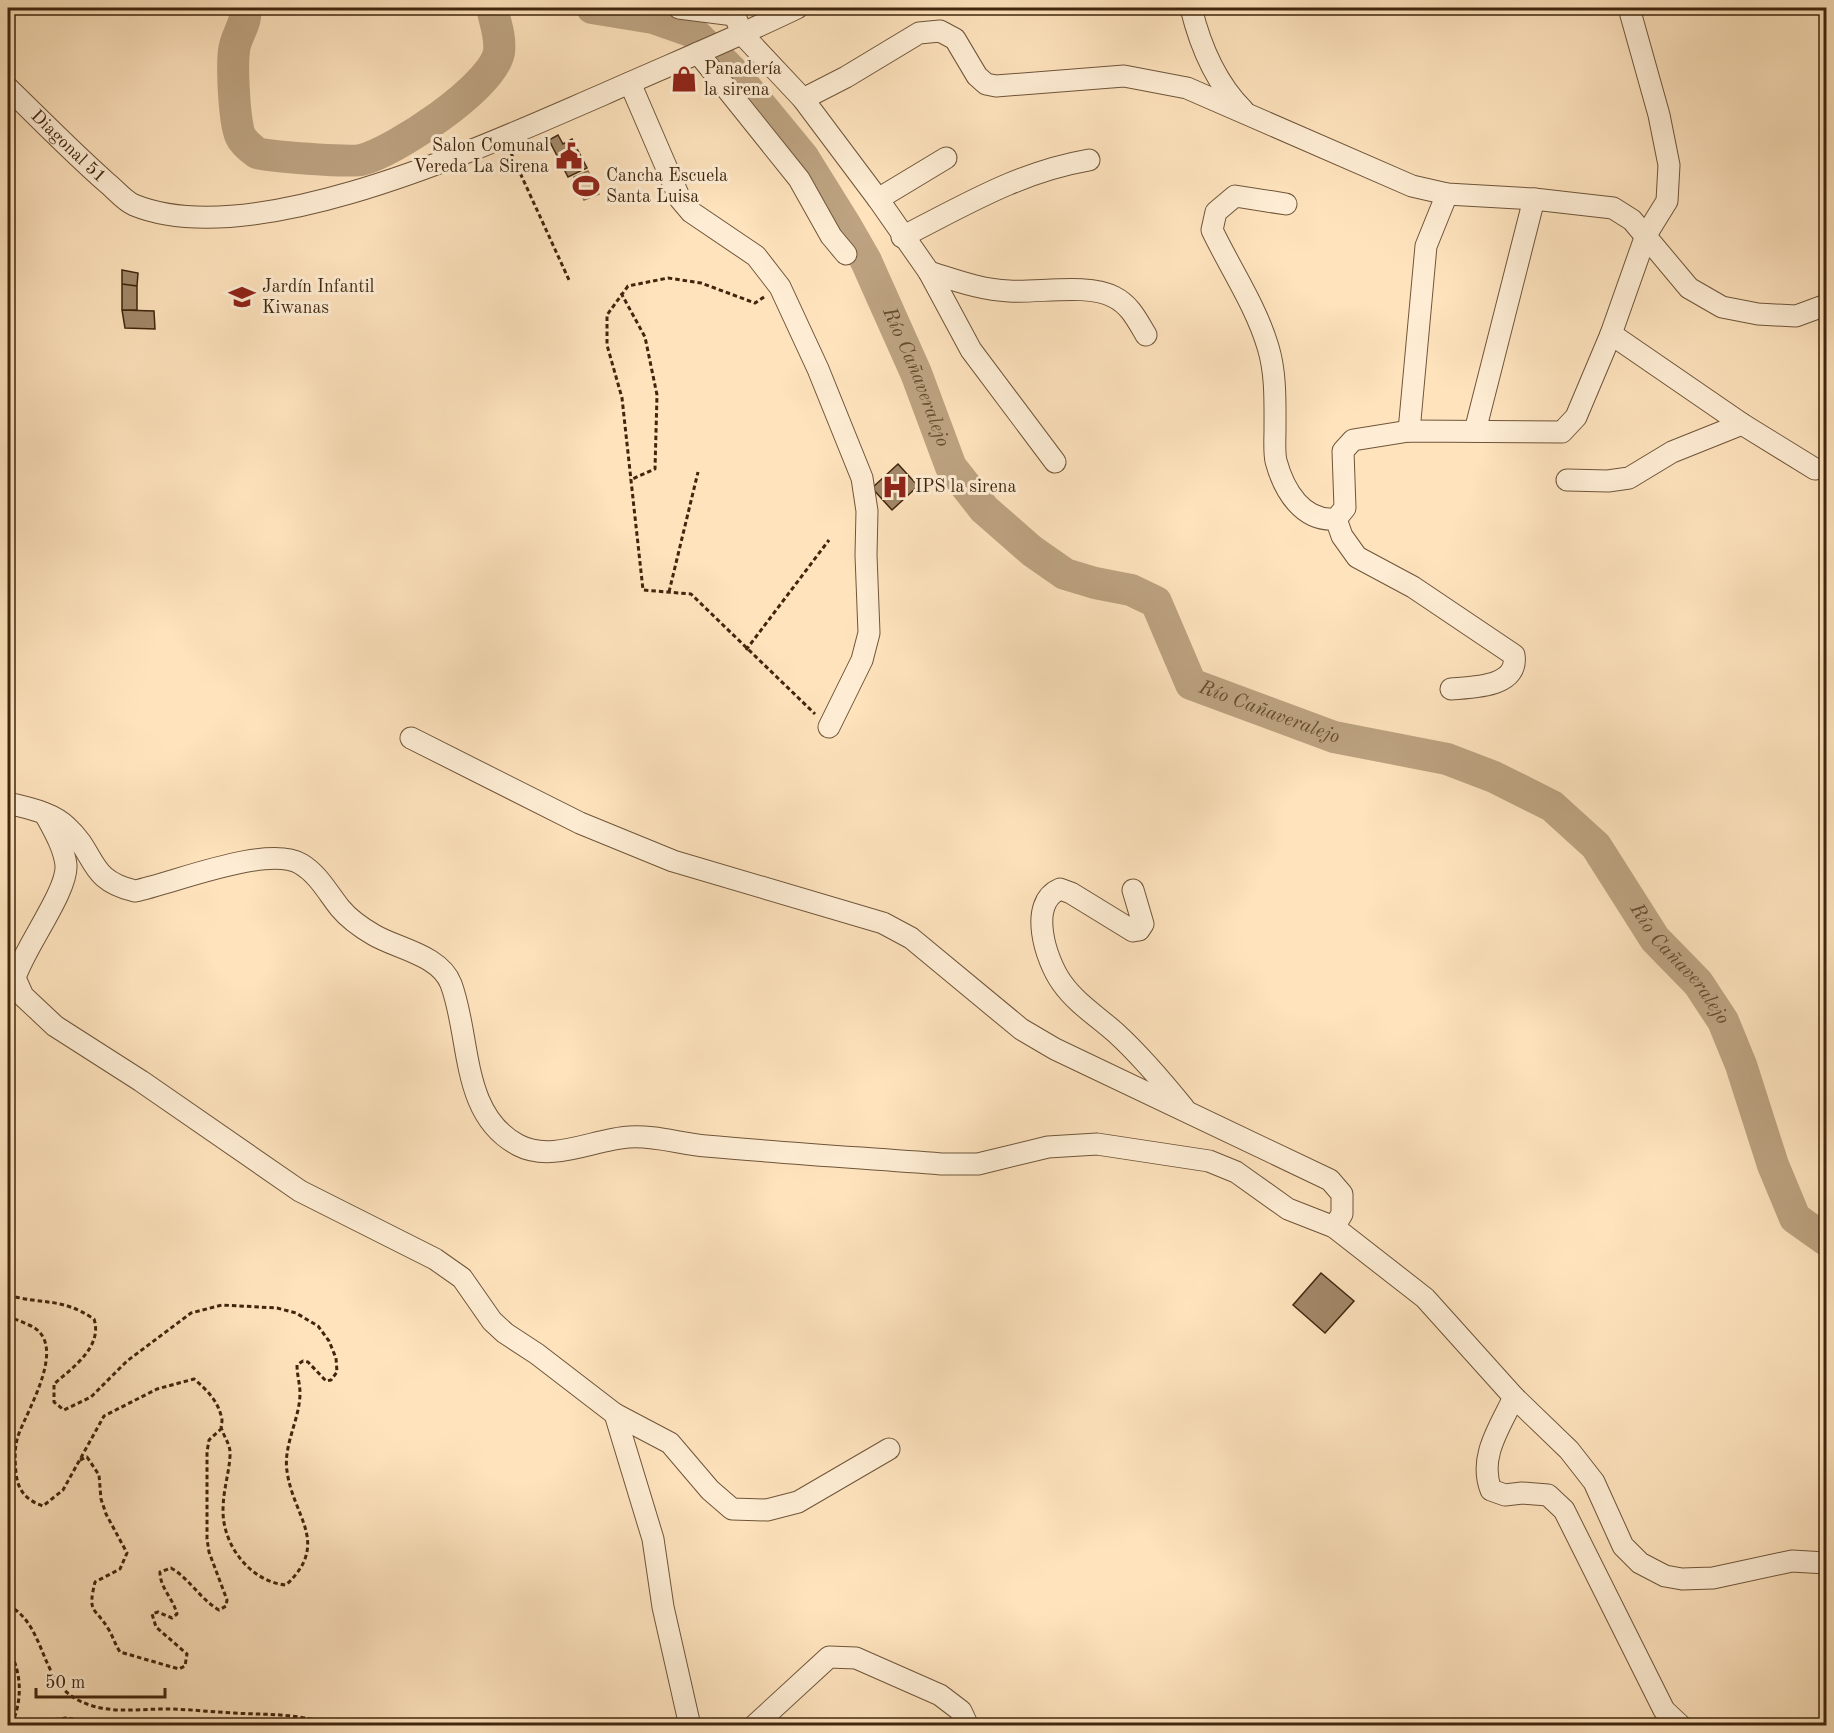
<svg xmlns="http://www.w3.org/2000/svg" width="1834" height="1733" viewBox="0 0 1834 1733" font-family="'Old Standard TT',serif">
<rect width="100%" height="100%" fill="#fee3bd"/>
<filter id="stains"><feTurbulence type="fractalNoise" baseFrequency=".00333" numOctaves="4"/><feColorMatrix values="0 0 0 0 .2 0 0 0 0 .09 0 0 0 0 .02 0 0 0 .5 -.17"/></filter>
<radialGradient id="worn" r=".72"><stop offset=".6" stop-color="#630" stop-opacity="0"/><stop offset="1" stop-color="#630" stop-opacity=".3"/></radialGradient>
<path fill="#dec39f" stroke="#8e7456" stroke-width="1.5" d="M 588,171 L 599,194 L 584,200 L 574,177 Z"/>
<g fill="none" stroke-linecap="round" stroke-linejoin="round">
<g stroke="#bda381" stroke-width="32">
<path d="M 245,8 C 248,23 235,36 234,51 C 232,65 234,126 241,137 C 243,142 253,150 257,153 C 263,156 353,163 361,160 C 394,152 493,87 499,52 C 501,37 495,22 492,8"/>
<path id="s1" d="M 592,8 L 653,18 L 693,32 L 734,73 L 803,157 L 846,226 L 866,261 L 916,373 L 951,467 L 984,509 L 1032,551 L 1065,574 L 1095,583 L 1131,590 L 1156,602 L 1191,684 L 1334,737 L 1447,759 L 1494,777 L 1552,806 L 1596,846 L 1655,939 L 1698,983 L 1723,1021 L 1741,1065 L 1773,1165 L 1795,1218 L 1826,1240"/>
</g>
</g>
<path fill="#a28869" stroke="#3f260d" stroke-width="1.5" d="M 558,135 L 563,144 L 572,139 L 587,168 L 568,177 L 549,140 Z
M 122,270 L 138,273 L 137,286 L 122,284 Z
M 122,284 L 137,286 L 137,310 L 122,310 Z
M 122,310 L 154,311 L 155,329 L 125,328 Z
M 898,464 L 918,486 L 892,510 L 872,488 Z
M 1321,1273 L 1354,1301 L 1325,1333 L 1293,1305 Z"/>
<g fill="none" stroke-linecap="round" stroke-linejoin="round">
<g stroke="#6f5539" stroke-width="23">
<g id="minor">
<path d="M 679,8 L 734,15"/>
<path d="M 732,8 L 742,34 L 803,99 L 878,199 L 929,272 L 971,350 L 1055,462"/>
<path d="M 1191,8 C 1200,45 1215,82 1243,110"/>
<path d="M 698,53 L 799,179 L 831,236 L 846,254"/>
<path d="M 630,83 L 680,199 L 691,212 L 756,256 L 780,287 L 818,369 L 862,478 L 867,511 L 866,555 L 869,633 L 862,660 L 829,727"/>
<path id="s2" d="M 8,88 C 40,119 72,152 106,182 C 115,189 124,201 134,205 C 254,254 488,144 602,95 C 667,66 733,39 797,8"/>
<path d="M 803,99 L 846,77 L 919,33 L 940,31 L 955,39 L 977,76 L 986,84 L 996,86 L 1124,76 L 1187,88 L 1412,186 L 1447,194 L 1534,199 L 1613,208 L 1632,220 L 1689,288 L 1722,307 L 1758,314 L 1796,316 L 1826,305"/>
<path d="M 878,199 L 946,158"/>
<path d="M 1286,204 L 1235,196 L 1216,212 L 1212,230 C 1230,268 1256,306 1268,347 C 1276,373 1275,402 1275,429 C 1275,439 1274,452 1276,461 C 1284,491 1303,522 1336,519 L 1345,508 L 1343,451 L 1353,440 L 1409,431 L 1562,432 L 1576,417 L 1611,334 L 1646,235 L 1667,201 L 1669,165 L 1659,115 L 1629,8"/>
<path d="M 902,237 C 965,205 1019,172 1089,160"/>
<path d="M 929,272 C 955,280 981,290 1009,291 C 1038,293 1089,283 1114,297 C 1130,305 1137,320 1146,335"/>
<path d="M 1611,334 L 1742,424 L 1815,469"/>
<path d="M 1409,431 L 1426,246 L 1447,194"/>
<path d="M 1475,431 L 1534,199"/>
<path d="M 1567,480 L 1608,481 L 1629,478 L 1672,452 L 1742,424"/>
<path d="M 1336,519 L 1342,536 L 1357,557 L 1413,587 L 1514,655 C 1519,687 1474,687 1451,689"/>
<path d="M 411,738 L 580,823 L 673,861 L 883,923 L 911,938 L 1021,1029 L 1055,1049 L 1330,1180 L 1342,1194 L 1342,1214 L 1334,1227"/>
<path d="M 8,803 C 27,808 52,812 67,827 C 97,854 87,880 135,891 C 174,883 268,844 301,864 C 318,874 328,893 340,908 C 349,919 362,928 374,935 C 398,949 440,955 451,984 C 471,1037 460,1114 518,1145 C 552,1163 594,1139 629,1137 C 654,1135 681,1144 706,1146 C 784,1153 863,1158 941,1164 L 978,1164 L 1048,1147 L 1097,1144 L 1209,1161 L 1236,1172 L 1288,1209 L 1334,1227 L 1425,1298 L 1514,1397 L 1569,1450 L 1594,1482 L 1623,1546 L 1640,1563 L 1665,1576 L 1682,1579 L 1713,1578 L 1792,1561 L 1826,1563"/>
<path d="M 45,814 C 53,829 64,847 66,865 C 68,891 24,948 15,978 L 23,996 L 55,1026 L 141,1081 L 300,1191 L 435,1259 L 462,1278 L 492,1321 L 505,1333 L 537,1354 L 615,1414 L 653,1539 L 663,1607 L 690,1726"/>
<path d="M 1133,890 L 1143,924 L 1139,930 L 1133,931 L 1071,893 L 1060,889 C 1027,903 1046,961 1062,983 C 1076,1003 1098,1017 1116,1033 C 1141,1056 1163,1082 1184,1108"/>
<path d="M 1514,1397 C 1500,1427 1478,1457 1491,1490 L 1505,1495 L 1522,1493 L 1548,1495 L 1564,1510 L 1664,1710 L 1681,1726"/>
<path d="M 615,1414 L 670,1443 L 710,1490 L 732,1509 L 767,1510 L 798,1502 L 889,1449"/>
<path d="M 754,1726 L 829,1657 L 856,1658 L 940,1695 L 961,1711 L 968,1726"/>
</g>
</g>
<path stroke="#3f260d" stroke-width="3" stroke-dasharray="4.5 3" stroke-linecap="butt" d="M 511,153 L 569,280
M 621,293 L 645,337 L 657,395 L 655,469 L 630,480
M 764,297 L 755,303 L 701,283 L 668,278 L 628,286 L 607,315 L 607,345 L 622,398 L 643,590 L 691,594 L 815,714
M 669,592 L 698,472
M 746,650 L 829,540
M 8,1295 C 43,1305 61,1297 94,1319 C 103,1347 72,1368 54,1384 L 54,1402 L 64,1410 L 91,1397 L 127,1361 L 191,1313 L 222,1305 L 277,1308 L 296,1313 L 318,1326 L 329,1341 L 336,1358 L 337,1372 L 331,1380 L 326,1381 L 308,1362 L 303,1361 L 297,1365 C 297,1375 300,1384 300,1393 C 300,1419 283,1445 287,1471 C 293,1517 331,1543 286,1585 C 251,1582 223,1546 223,1511 C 223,1490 229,1474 230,1456 C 231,1445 225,1439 222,1430 C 220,1425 222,1425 222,1420 C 219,1402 208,1391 194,1379 L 157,1389 L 104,1416 L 63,1490 L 43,1506 C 26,1500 18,1491 16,1473 C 15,1461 14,1449 18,1436 C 28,1408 70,1342 29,1325 C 22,1322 15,1318 8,1318
M 80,1460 L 87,1457 L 99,1475 L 101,1499 L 106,1514 L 127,1553 L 120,1569 L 95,1582 C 87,1615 95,1606 109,1630 C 113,1637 115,1644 120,1652 L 179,1669 L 185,1666 L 187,1654 L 156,1627 L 152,1614 L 158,1612 L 172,1618 L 177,1614 C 173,1598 160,1588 160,1572 L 171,1568 C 190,1579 200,1599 219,1610 L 226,1606 L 227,1600 L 209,1552 L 207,1539 L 207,1452 L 209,1440 L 221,1429
M 8,1605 C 46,1625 39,1678 76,1699 C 105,1715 134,1709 165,1709 C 188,1709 211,1712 234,1713 C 264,1715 293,1713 321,1722 L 323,1726
M 8,1648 C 22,1672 23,1700 11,1726
M 52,1726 L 53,1720 L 66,1718 L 114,1726
M 120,1726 L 191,1726"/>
<use href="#minor" stroke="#feedd4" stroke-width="21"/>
</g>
<defs>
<g id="shop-bare" transform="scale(2.07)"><path d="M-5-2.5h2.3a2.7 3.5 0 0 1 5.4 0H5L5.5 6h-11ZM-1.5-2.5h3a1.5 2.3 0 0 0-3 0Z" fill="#8f2418" stroke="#feedd4" stroke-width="2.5" paint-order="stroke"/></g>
<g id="civic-bare" transform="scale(2.07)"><path d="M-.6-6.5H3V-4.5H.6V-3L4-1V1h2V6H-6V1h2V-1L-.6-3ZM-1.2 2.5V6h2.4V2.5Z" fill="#8f2418" stroke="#feedd4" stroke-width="2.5" paint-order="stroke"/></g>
<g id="stadium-bare" transform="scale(2.07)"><path d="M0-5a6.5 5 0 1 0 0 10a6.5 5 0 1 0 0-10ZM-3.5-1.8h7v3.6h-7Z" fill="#8f2418" stroke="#feedd4" stroke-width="2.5" paint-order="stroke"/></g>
<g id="school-bare" transform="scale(2.07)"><path d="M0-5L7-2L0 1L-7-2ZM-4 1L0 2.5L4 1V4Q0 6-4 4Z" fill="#8f2418" stroke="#feedd4" stroke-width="2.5" paint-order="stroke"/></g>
<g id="hospital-bare" transform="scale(2.07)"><path d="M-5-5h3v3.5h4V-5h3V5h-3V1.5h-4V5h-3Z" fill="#8f2418" stroke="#feedd4" stroke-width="2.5" paint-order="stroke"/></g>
</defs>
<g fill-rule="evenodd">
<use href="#shop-bare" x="684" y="79"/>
<use href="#civic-bare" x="569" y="156"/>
<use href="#stadium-bare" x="586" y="186"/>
<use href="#school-bare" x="242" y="297"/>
<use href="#hospital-bare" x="895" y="487"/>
</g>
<g text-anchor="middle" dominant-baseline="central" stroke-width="6" stroke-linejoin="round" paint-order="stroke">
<g font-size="18" fill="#3f260d" stroke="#feedd4" text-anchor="start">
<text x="704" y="69">Panadería<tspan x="704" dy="21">la sirena</tspan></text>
<text x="549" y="146" text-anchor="end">Salon Comunal<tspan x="549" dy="21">Vereda La Sirena</tspan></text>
<text x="606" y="176">Cancha Escuela<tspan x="606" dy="21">Santa Luisa</tspan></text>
<text x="262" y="287">Jardín Infantil<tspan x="262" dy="21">Kiwanas</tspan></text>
<text x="915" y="487">IPS la sirena</text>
</g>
<g font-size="18" fill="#3f260d" stroke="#feedd4">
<text stroke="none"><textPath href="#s2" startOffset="84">Diagonal 51</textPath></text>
</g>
<g font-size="20" font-style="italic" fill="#654c30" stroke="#feedd4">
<text stroke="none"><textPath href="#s1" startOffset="519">Río Cañaveralejo</textPath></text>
<text stroke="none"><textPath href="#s1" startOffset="1041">Río Cañaveralejo</textPath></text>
<text stroke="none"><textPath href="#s1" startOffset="1545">Río Cañaveralejo</textPath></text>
</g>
</g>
<rect width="1834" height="1733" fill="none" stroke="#fee3bd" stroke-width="30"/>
<rect x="9" y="9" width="1816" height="1715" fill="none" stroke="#3f260d" stroke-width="3"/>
<rect x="15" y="15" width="1804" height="1703" fill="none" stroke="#3f260d" stroke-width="1.5"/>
<path d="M36 1688v9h129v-9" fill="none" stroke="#3f260d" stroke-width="3"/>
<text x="45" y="1688" font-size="18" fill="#3f260d" stroke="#feedd4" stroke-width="4.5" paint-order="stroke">50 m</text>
<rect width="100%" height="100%" filter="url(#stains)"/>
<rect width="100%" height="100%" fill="url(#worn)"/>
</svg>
